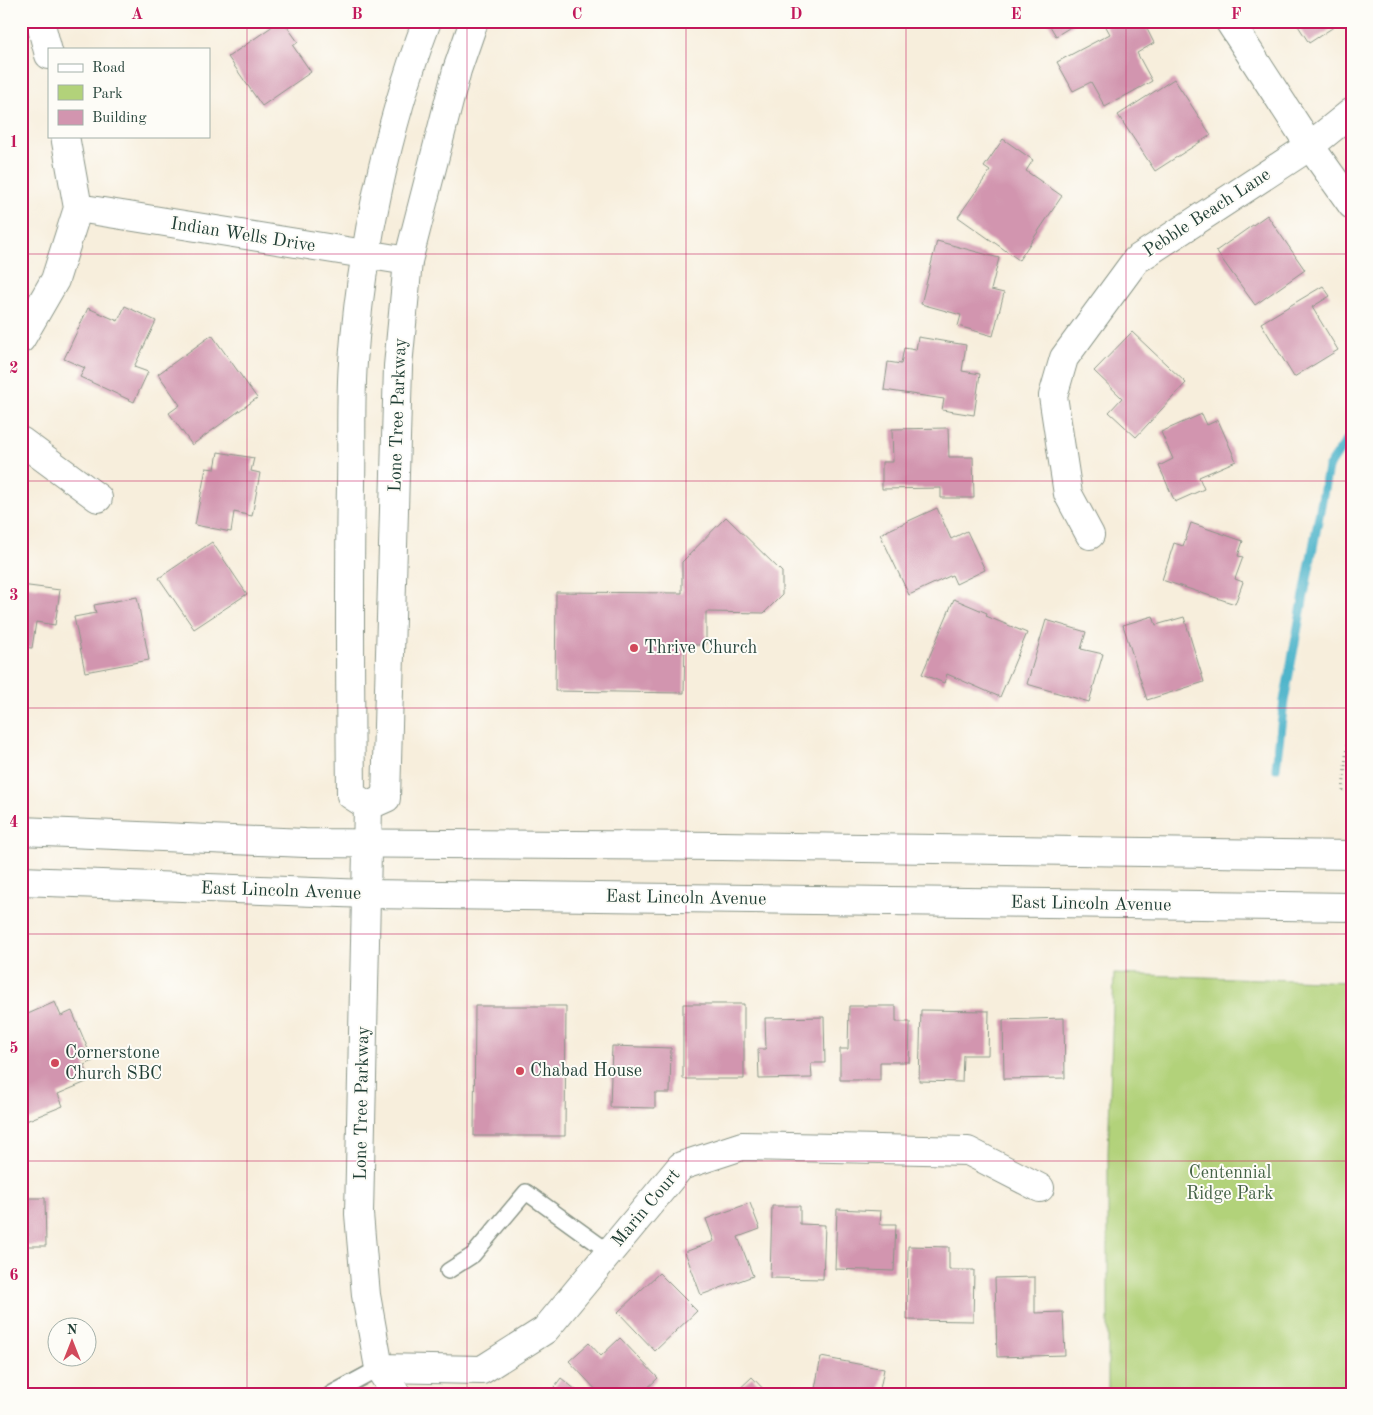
<svg xmlns="http://www.w3.org/2000/svg" width="1373" height="1415" viewBox="0 0 1373 1415" font-family="'Old Standard TT',serif">
<rect width="100%" height="100%" fill="#fdfcf7"/>
<filter id="ink" filterUnits="userSpaceOnUse"><feTurbulence type="fractalNoise" baseFrequency=".02" numOctaves="2"/><feDisplacementMap in="SourceGraphic" scale="10" xChannelSelector="R" yChannelSelector="G"/><feConvolveMatrix kernelMatrix="1 2 1 2 8 2 1 2 1" color-interpolation-filters="sRGB"/></filter>
<filter id="wash" filterUnits="userSpaceOnUse"><feTurbulence type="fractalNoise" baseFrequency=".0096" numOctaves="4" result="noise"/><feDisplacementMap in="SourceGraphic" scale="20" xChannelSelector="R" yChannelSelector="G"/><feGaussianBlur stdDeviation="1.12" result="paint"/><feColorMatrix in="noise" values="0 0 0 0 0 0 0 0 0 0 0 0 0 0 0 0 0 1.4 0 .05"/><feComposite in="paint" operator="in"/></filter>
<g filter="url(#wash)">
<rect width="100%" height="100%" fill="#f7eedc"/>
<path fill="#b2d27a" stroke="#688857" d="M 1114,974 L 1352,982 L 1352,1394 L 1108,1394 L 1108,1153 Z"/>
<g fill="none" stroke-linecap="round" stroke-linejoin="round">
<path stroke="#4ab2c9" stroke-width="9" d="M 1276,768 L 1284,701 L 1328,468 L 1352,432"/>
</g>
<g id="blocks">
<path fill="#d295af" d="M 280,21 L 283,21 L 298,42 L 293,46 L 311,72 L 262,106 L 228,57 Z
M 1047,21 L 1080,21 L 1056,36 Z
M 1103,21 L 1143,21 L 1154,43 L 1137,53 L 1152,81 L 1105,107 L 1091,82 L 1073,91 L 1057,62 L 1110,34 Z
M 1295,21 L 1343,21 L 1309,43 Z
M 1174,79 L 1211,135 L 1155,171 L 1118,115 Z
M 1003,139 L 1033,160 L 1026,171 L 1062,196 L 1019,260 L 958,217 L 990,171 L 984,167 Z
M 1267,215 L 1305,270 L 1255,305 L 1216,251 Z
M 937,241 L 999,258 L 991,290 L 1004,293 L 993,336 L 958,326 L 961,315 L 921,304 Z
M 1323,286 L 1330,296 L 1312,307 L 1338,350 L 1294,377 L 1261,323 Z
M 125,306 L 156,321 L 134,367 L 148,372 L 134,402 L 80,377 L 85,368 L 64,359 L 88,308 L 118,321 Z
M 1132,332 L 1186,383 L 1136,437 L 1109,412 L 1122,398 L 1094,371 Z
M 212,335 L 257,398 L 192,445 L 169,413 L 180,405 L 158,374 Z
M 918,337 L 966,345 L 962,371 L 980,374 L 974,415 L 942,410 L 944,399 L 884,390 L 888,362 L 901,364 L 904,348 L 916,350 Z
M 1202,414 L 1207,425 L 1218,420 L 1236,461 L 1199,477 L 1204,489 L 1175,502 L 1159,466 L 1173,459 L 1161,432 Z
M 948,428 L 949,457 L 973,457 L 974,498 L 941,498 L 941,488 L 882,489 L 882,462 L 893,462 L 892,429 Z
M 218,452 L 254,458 L 251,471 L 260,473 L 252,516 L 234,512 L 231,532 L 195,525 L 206,468 L 215,469 Z
M 937,508 L 951,539 L 967,531 L 985,570 L 956,584 L 952,575 L 909,595 L 880,534 Z
M 726,517 L 782,572 L 782,595 L 764,613 L 706,612 L 706,645 L 685,645 L 684,693 L 555,691 L 556,592 L 682,593 L 682,562 Z
M 1191,523 L 1243,541 L 1238,556 L 1243,557 L 1235,579 L 1243,582 L 1235,604 L 1162,580 L 1174,543 L 1183,546 Z
M 212,542 L 247,594 L 194,629 L 159,578 Z
M 21,585 L 60,590 L 55,625 L 36,622 L 32,648 L 21,647 Z
M 137,597 L 149,660 L 85,672 L 74,617 L 96,613 L 94,605 Z
M 954,599 L 987,613 L 986,616 L 1027,633 L 1000,697 L 947,674 L 944,683 L 922,674 Z
M 1153,616 L 1156,625 L 1184,617 L 1204,682 L 1147,700 L 1123,625 Z
M 1046,620 L 1086,632 L 1081,649 L 1103,654 L 1089,702 L 1027,684 Z
M 55,1002 L 61,1016 L 72,1011 L 93,1061 L 84,1065 L 91,1080 L 58,1094 L 63,1106 L 21,1123 L 21,1017 Z
M 683,1004 L 744,1004 L 744,1079 L 683,1079 Z
M 475,1006 L 566,1006 L 565,1136 L 474,1136 Z
M 849,1006 L 896,1006 L 896,1022 L 910,1022 L 909,1062 L 880,1062 L 880,1080 L 840,1080 L 840,1049 L 848,1049 Z
M 921,1010 L 989,1011 L 988,1055 L 963,1055 L 962,1082 L 919,1081 Z
M 824,1017 L 825,1063 L 811,1063 L 812,1078 L 759,1079 L 758,1049 L 766,1049 L 765,1018 Z
M 1064,1018 L 1065,1078 L 1004,1079 L 1003,1020 Z
M 612,1046 L 671,1048 L 670,1093 L 655,1093 L 655,1108 L 610,1107 Z
M 21,1198 L 45,1198 L 46,1246 L 21,1246 Z
M 750,1203 L 760,1229 L 738,1237 L 753,1276 L 701,1295 L 685,1252 L 714,1241 L 706,1219 Z
M 772,1206 L 800,1206 L 800,1224 L 825,1225 L 823,1279 L 770,1278 Z
M 837,1209 L 881,1211 L 880,1224 L 896,1224 L 894,1271 L 835,1269 Z
M 908,1246 L 949,1247 L 949,1270 L 974,1270 L 973,1321 L 907,1320 Z
M 659,1273 L 697,1311 L 655,1351 L 618,1312 Z
M 1035,1277 L 1035,1313 L 1063,1312 L 1065,1355 L 997,1357 L 995,1278 Z
M 620,1338 L 658,1378 L 641,1394 L 600,1394 L 569,1361 L 589,1343 L 601,1356 Z
M 821,1357 L 884,1369 L 879,1394 L 814,1394 Z
M 752,1377 L 768,1394 L 734,1394 Z
M 561,1378 L 581,1394 L 549,1394 Z"/>
</g>
</g>
<g filter="url(#ink)">
<use href="#blocks" fill-opacity="0" stroke="#8b9688" stroke-width="1"/>
<g fill="none" stroke-linecap="round" stroke-linejoin="round">
<g stroke="#8b9688" stroke-width="18">
<path id="service" d="M 448,1271 L 473,1255 L 526,1192 L 609,1252
M 331,1394 L 379,1368"/>
</g>
<g stroke="#8b9688" stroke-width="30">
<path id="minor" d="M 40,21 L 49,55
M 1229,21 L 1310,146 L 1352,205
M 78,208 L 408,261
M 21,339 L 55,280 L 78,208 L 65,136
M 21,441 L 98,498
M 1090,535 L 1068,494 L 1053,396 L 1064,358 L 1136,260 L 1310,146 L 1352,112
M 379,1368 L 482,1370 L 545,1330 L 681,1166 L 742,1146 L 968,1151 L 1040,1188"/>
</g>
<g stroke="#8b9688" stroke-width="30">
<path id="tertiary" d="M 368,806 L 386,798 L 398,366 L 408,261 L 457,70 L 474,21
M 368,806 L 351,795 C 350,691 349,588 351,484 C 352,444 350,403 353,362 C 361,250 387,127 427,21
M 368,806 L 359,1214 L 366,1295 L 379,1368 L 396,1394"/>
</g>
<g stroke="#8b9688" stroke-width="30">
<path id="primary" d="M 21,831 L 305,843 L 722,846 L 1352,855
M 21,881 L 367,894 L 1352,907"/>
</g>
<path stroke="#8b9688" stroke-width="3" stroke-dasharray="1 4" stroke-linecap="butt" d="M 1343,791 L 1352,685"/>
<use href="#service" stroke="#fff" stroke-width="15"/>
<use href="#minor" stroke="#fff" stroke-width="28"/>
<use href="#tertiary" stroke="#fff" stroke-width="28"/>
<use href="#primary" stroke="#fff" stroke-width="28"/>
</g>
</g>
<path fill="none" stroke="#c2185b" stroke-width="1" stroke-opacity="0.55" d="M 247,21 L 247,1394M 467,21 L 467,1394M 686,21 L 686,1394M 906,21 L 906,1394M 1126,21 L 1126,1394M 21,254 L 1352,254M 21,481 L 1352,481M 21,708 L 1352,708M 21,934 L 1352,934M 21,1161 L 1352,1161"/>
<g fill="#d1495b" stroke="#fdfcf7" stroke-width="2">
<circle cx="634" cy="648" r="5"/>
<circle cx="55" cy="1063" r="5"/>
<circle cx="520" cy="1071" r="5"/>
</g>
<g text-anchor="middle" dominant-baseline="central" stroke-width="4" stroke-linejoin="round" paint-order="stroke">
<g font-size="18" fill="#1f3d34" stroke="#fdfcf7">
<text transform="translate(1207 213) rotate(-33)">Pebble Beach Lane</text>
<text transform="translate(243 235) rotate(9)">Indian Wells Drive</text>
<text transform="translate(398 415) rotate(-88)">Lone Tree Parkway</text>
<text transform="translate(281 891) rotate(2)">East Lincoln Avenue</text>
<text transform="translate(686 898) rotate(1)">East Lincoln Avenue</text>
<text transform="translate(1091 904) rotate(1)">East Lincoln Avenue</text>
<text transform="translate(362 1103) rotate(-89)">Lone Tree Parkway</text>
<text transform="translate(646 1208) rotate(-50)">Marin Court</text>
</g>
<g font-size="18" fill="#1f3d34" stroke="#fdfcf7" text-anchor="start">
<text x="644" y="648">Thrive Church</text>
<text x="65" y="1053">Cornerstone<tspan x="65" dy="21">Church SBC</tspan></text>
<text x="530" y="1071">Chabad House</text>
</g>
<g font-size="18" fill="#446246" stroke="#fdfcf7">
<text x="1230" y="1173">Centennial<tspan x="1230" dy="21">Ridge Park</tspan></text>
</g>
</g>
<rect width="1373" height="1415" fill="none" stroke="#fdfcf7" stroke-width="55"/>
<rect x="48" y="48" width="162" height="90" fill="#fdfcf7" stroke="#a4b0a9"/>
<rect x="58" y="64" width="25" height="8" fill="#ffffff" stroke="#a4b0a9"/>
<text x="92" y="72" font-size="15" fill="#1f3d34">Road</text>
<rect x="58" y="85" width="25" height="15" fill="#b2d27a" stroke="#a4b0a9"/>
<text x="92" y="98" font-size="15" fill="#1f3d34">Park</text>
<rect x="58" y="110" width="25" height="15" fill="#d295af" stroke="#a4b0a9"/>
<text x="92" y="122" font-size="15" fill="#1f3d34">Building</text>
<g transform="translate(72 1342)"><circle r="24" fill="#fdfcf7" stroke="#a4b0a9"/>
<path d="M0-4L9 19L0 12L-9 19Z" fill="#d1495b"/>
<text y="-8" font-size="14" font-weight="bold" text-anchor="middle" fill="#1f3d34">N</text>
</g>
<rect x="28" y="28" width="1318" height="1360" fill="none" stroke="#c2185b" stroke-width="2"/>
<g font-size="16" text-anchor="middle" font-weight="bold" fill="#c2185b">
<text x="137" y="19">A</text>
<text x="357" y="19">B</text>
<text x="577" y="19">C</text>
<text x="796" y="19">D</text>
<text x="1016" y="19">E</text>
<text x="1236" y="19">F</text>
<text x="14" y="147">1</text>
<text x="14" y="373">2</text>
<text x="14" y="600">3</text>
<text x="14" y="827">4</text>
<text x="14" y="1053">5</text>
<text x="14" y="1280">6</text>
</g>
</svg>
